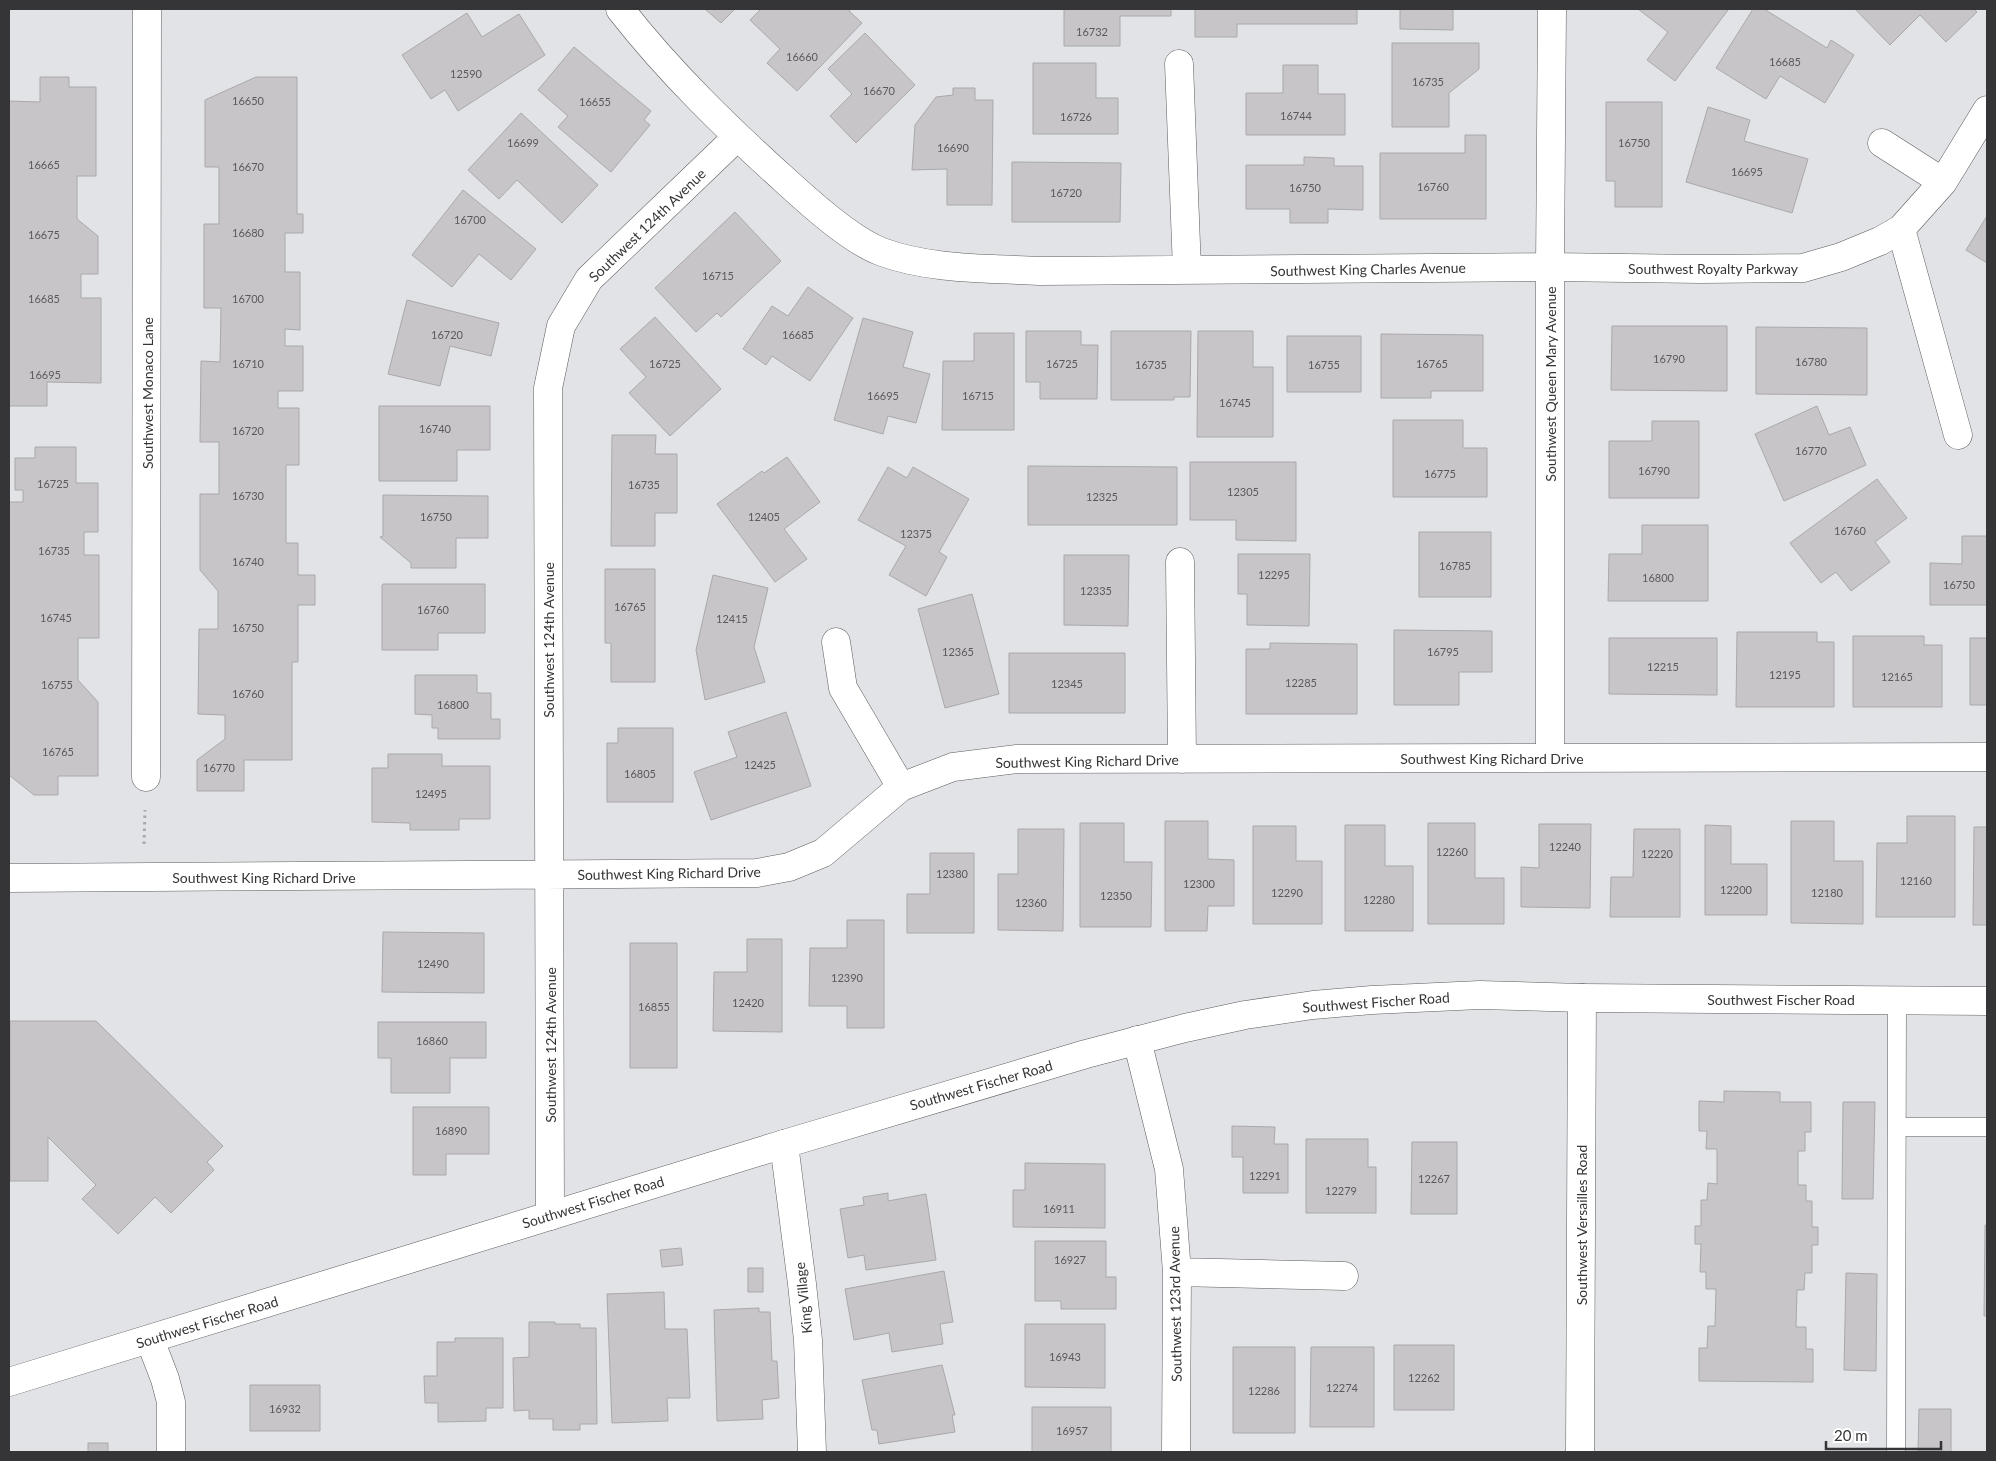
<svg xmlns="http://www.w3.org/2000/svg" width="1996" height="1461" viewBox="0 0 1996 1461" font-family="Lato,sans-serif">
<rect width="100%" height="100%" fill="#e2e3e6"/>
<path fill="#c7c5c8" stroke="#a9a8ab" d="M 705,9 L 735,9 L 721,23 Z
M 761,9 L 851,9 L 849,11 L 862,23 L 797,91 L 767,63 L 780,49 L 750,20 Z
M 1064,9 L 1171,9 L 1171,16 L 1120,16 L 1120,46 L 1064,46 Z
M 1195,9 L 1357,9 L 1357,24 L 1237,24 L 1237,37 L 1195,37 Z
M 1400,9 L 1453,9 L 1453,30 L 1400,29 Z
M 1638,9 L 1727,9 L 1728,10 L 1675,81 L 1647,60 L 1668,32 Z
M 1753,9 L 1764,9 L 1827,48 L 1831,40 L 1854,55 L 1825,103 L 1780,76 L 1766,99 L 1716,68 Z
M 1855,9 L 1974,9 L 1977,12 L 1946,42 L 1920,15 L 1890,45 Z
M 467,13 L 482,37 L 519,14 L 545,55 L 458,111 L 445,90 L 431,99 L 402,55 Z
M 865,33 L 915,85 L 856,143 L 830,116 L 852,94 L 828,69 Z
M 1392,43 L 1479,43 L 1479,69 L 1449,93 L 1449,127 L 1392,127 Z
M 574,47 L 651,111 L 644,120 L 650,125 L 611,172 L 558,127 L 568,116 L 538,90 Z
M 1033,63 L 1096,63 L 1096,98 L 1118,98 L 1118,134 L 1033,134 Z
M 1283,65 L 1318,65 L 1318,94 L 1345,94 L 1345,135 L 1246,135 L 1246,93 L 1283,93 Z
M 40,77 L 69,77 L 69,87 L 96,87 L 96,176 L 77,176 L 77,219 L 98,236 L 98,274 L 81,274 L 81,298 L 101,298 L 101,383 L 47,382 L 47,406 L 9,406 L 9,101 L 40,102 Z
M 256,77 L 297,77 L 297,214 L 303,214 L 303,233 L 285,233 L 285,272 L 300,272 L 300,330 L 285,329 L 285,346 L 303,346 L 303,391 L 278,391 L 278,408 L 299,408 L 299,465 L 286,465 L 286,543 L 298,543 L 298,575 L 315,575 L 315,605 L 298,605 L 298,662 L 292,662 L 292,760 L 244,760 L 244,791 L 197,791 L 197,760 L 225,739 L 225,715 L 198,714 L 199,629 L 218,629 L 218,591 L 200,570 L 200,494 L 219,494 L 219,442 L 200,442 L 201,361 L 220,362 L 221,308 L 204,308 L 204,224 L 219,224 L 219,167 L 205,167 L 205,100 Z
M 953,88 L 975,88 L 975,100 L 993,100 L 992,205 L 947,205 L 947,169 L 912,170 L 915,125 L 936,97 L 953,95 Z
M 1606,102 L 1662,102 L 1662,207 L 1615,207 L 1615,181 L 1606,181 Z
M 1708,107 L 1750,120 L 1744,141 L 1808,159 L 1792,213 L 1686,182 Z
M 521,113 L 598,185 L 562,223 L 517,180 L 499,199 L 468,170 Z
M 1465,135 L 1486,135 L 1486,219 L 1380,219 L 1380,153 L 1465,153 Z
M 1304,157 L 1334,158 L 1334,166 L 1363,166 L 1363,210 L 1328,209 L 1328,223 L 1290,223 L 1290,209 L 1246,209 L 1246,165 L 1304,165 Z
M 1012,162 L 1121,163 L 1120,222 L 1012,222 Z
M 463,190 L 536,249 L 511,280 L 479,254 L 452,287 L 412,255 Z
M 735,212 L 781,261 L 721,317 L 717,313 L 696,332 L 655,288 Z
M 1987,216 L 1987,263 L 1966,250 Z
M 808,287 L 853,318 L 810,381 L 772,356 L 766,365 L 743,349 L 772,306 L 788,316 Z
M 407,300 L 499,323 L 491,356 L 450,346 L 440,386 L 388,374 Z
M 655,317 L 721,389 L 670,436 L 629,393 L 646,377 L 620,349 Z
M 863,318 L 913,332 L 903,367 L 930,374 L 916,423 L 888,416 L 883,434 L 834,420 Z
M 1612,326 L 1727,326 L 1727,391 L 1611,390 Z
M 1756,327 L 1867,328 L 1867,395 L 1756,394 Z
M 1026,331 L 1081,331 L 1081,345 L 1098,345 L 1097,399 L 1040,399 L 1040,382 L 1026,382 Z
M 1111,331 L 1191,331 L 1190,397 L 1174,397 L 1174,400 L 1111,400 Z
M 1198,331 L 1253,331 L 1253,367 L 1273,367 L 1273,437 L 1197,437 Z
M 974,333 L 1014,333 L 1014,430 L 942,430 L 943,361 L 974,361 Z
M 1381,334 L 1483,335 L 1483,391 L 1431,391 L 1431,398 L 1381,398 Z
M 1287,336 L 1361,336 L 1361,392 L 1287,392 Z
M 379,406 L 490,406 L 490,450 L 457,450 L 457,481 L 379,481 Z
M 1817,406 L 1829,435 L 1850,427 L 1866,465 L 1784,501 L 1755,434 Z
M 1393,420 L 1463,420 L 1463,448 L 1487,448 L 1487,497 L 1393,497 Z
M 1652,421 L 1699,421 L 1699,498 L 1609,498 L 1609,441 L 1652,441 Z
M 612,435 L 656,435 L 655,454 L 677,454 L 677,513 L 655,513 L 655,546 L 611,546 Z
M 35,447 L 76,447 L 76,483 L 98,483 L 98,532 L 84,532 L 84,555 L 99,555 L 99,638 L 78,638 L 78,680 L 98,702 L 98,776 L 58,776 L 58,795 L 34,795 L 9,775 L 9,502 L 23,502 L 23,490 L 15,490 L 15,458 L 35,458 Z
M 787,457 L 820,502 L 784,529 L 807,559 L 775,582 L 717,504 L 762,471 L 764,473 Z
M 1190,462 L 1296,462 L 1296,541 L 1236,540 L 1236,520 L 1190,520 Z
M 1028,466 L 1177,467 L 1177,525 L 1028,525 Z
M 888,467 L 907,478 L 913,467 L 969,499 L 939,552 L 947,557 L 926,596 L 889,575 L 906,546 L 858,520 Z
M 1877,479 L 1907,518 L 1875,542 L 1890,562 L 1851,591 L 1836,572 L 1821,583 L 1790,543 Z
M 383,495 L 488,496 L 488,538 L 456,538 L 456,568 L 411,568 L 411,563 L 380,537 L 383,536 Z
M 1642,525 L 1708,525 L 1708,601 L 1608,601 L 1609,554 L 1642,554 Z
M 1419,532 L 1491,532 L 1491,597 L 1419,597 Z
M 1962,536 L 1987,536 L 1987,605 L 1930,605 L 1930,563 L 1962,564 Z
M 1238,554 L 1310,554 L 1309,626 L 1247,625 L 1247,594 L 1238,594 Z
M 1064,555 L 1129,555 L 1128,626 L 1064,625 Z
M 605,569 L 655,569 L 655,682 L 611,682 L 611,643 L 605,643 Z
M 713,575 L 768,588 L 754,647 L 765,682 L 705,700 L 696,650 Z
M 383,584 L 485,584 L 485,633 L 438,633 L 438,650 L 382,650 L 382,585 Z
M 972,594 L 999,694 L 945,708 L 918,609 Z
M 1394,630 L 1492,631 L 1492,672 L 1459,672 L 1459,705 L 1394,705 Z
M 1737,632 L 1817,632 L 1817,642 L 1834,642 L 1834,707 L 1736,707 Z
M 1853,636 L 1924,636 L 1924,645 L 1942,645 L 1942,707 L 1853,707 Z
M 1609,638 L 1717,638 L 1717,695 L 1609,694 Z
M 1970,638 L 1987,638 L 1987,705 L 1970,705 Z
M 1270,643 L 1357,644 L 1357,714 L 1246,714 L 1246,649 L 1270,649 Z
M 1009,653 L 1125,653 L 1125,713 L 1009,713 Z
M 415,675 L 477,675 L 477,693 L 491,693 L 491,719 L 500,719 L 500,739 L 438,739 L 438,728 L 432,728 L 432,715 L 415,714 Z
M 786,712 L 811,786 L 711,820 L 694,772 L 737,757 L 728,732 Z
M 618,728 L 673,728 L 673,802 L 607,802 L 607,743 L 618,743 Z
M 388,754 L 442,754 L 442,766 L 490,766 L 490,819 L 459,819 L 459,830 L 410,830 L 410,823 L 372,822 L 372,768 L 388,768 Z
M 1907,816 L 1955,816 L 1955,917 L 1876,917 L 1877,843 L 1907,843 Z
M 1165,821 L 1208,821 L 1208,859 L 1234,860 L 1234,906 L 1208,906 L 1207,931 L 1165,931 Z
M 1791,821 L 1834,821 L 1834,861 L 1863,861 L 1863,924 L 1791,923 Z
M 1080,823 L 1124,823 L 1124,862 L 1152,862 L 1151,927 L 1080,927 Z
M 1428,823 L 1475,823 L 1475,878 L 1504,878 L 1504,924 L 1428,924 Z
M 1539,824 L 1591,824 L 1590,908 L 1521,907 L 1521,867 L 1539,868 Z
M 1345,825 L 1385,825 L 1385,866 L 1413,866 L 1413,931 L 1345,931 Z
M 1705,825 L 1731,826 L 1731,864 L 1767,864 L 1767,915 L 1705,915 Z
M 1253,826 L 1296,826 L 1296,861 L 1322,861 L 1322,924 L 1253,924 Z
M 1974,827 L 1987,827 L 1987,925 L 1973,925 Z
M 1018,829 L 1064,829 L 1063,931 L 998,930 L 998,874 L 1018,874 Z
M 1634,829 L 1680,829 L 1680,917 L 1610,917 L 1611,877 L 1633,877 Z
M 930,853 L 974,853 L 974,933 L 907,933 L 907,894 L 930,894 Z
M 847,920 L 884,920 L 884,1028 L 847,1028 L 847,1006 L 809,1006 L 810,948 L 847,948 Z
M 383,932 L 484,933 L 484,993 L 382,992 Z
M 747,939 L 782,939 L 782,1032 L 713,1031 L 714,972 L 747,972 Z
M 630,943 L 677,943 L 677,1068 L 630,1068 Z
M 10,1021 L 96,1021 L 223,1146 L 207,1162 L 214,1170 L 171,1213 L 155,1197 L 118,1234 L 82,1199 L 96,1185 L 48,1137 L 48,1181 L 10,1181 Z
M 378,1022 L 486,1022 L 486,1058 L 450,1058 L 450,1093 L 391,1093 L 391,1058 L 378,1058 Z
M 1724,1091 L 1780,1092 L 1780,1102 L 1811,1102 L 1811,1132 L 1805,1132 L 1805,1151 L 1798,1151 L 1798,1185 L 1806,1185 L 1806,1201 L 1812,1201 L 1812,1227 L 1818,1227 L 1818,1245 L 1812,1245 L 1812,1273 L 1805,1273 L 1804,1290 L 1797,1290 L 1796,1327 L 1806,1327 L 1806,1349 L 1813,1349 L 1813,1382 L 1699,1381 L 1699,1348 L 1707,1348 L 1708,1326 L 1715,1326 L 1716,1289 L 1706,1289 L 1706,1272 L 1700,1272 L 1701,1244 L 1695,1244 L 1695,1226 L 1701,1226 L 1701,1200 L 1707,1200 L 1708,1183 L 1717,1184 L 1717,1149 L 1706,1149 L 1707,1131 L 1699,1131 L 1699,1101 L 1724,1102 Z
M 1843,1102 L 1875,1102 L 1873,1199 L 1842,1199 Z
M 413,1107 L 489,1107 L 489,1154 L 446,1154 L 446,1175 L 413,1175 Z
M 1232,1126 L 1275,1127 L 1274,1144 L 1288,1144 L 1288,1193 L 1243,1193 L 1243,1157 L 1232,1157 Z
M 1306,1139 L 1368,1139 L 1368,1167 L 1376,1167 L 1376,1213 L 1306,1213 Z
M 1412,1142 L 1457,1142 L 1457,1214 L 1411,1214 Z
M 1025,1163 L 1105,1164 L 1105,1228 L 1013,1227 L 1013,1190 L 1025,1190 Z
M 888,1193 L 888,1201 L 926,1194 L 936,1260 L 866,1270 L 864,1255 L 848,1258 L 840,1209 L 864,1205 L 863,1197 Z
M 1985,1225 L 1987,1225 L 1987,1316 L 1984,1316 Z
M 1035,1241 L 1106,1241 L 1106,1277 L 1116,1277 L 1116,1309 L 1061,1309 L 1061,1301 L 1035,1301 Z
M 681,1248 L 683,1265 L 662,1267 L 660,1250 Z
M 748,1268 L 763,1268 L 763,1292 L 748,1292 Z
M 944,1271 L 953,1322 L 940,1324 L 943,1344 L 892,1352 L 889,1333 L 854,1340 L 845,1289 Z
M 1846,1273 L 1877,1274 L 1876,1371 L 1844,1370 Z
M 664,1292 L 665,1329 L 687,1329 L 690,1398 L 667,1398 L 668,1421 L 612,1423 L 607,1294 Z
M 759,1308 L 759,1312 L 770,1312 L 772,1361 L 777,1361 L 779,1398 L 762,1400 L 763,1419 L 717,1421 L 714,1310 Z
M 529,1322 L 555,1322 L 555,1324 L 580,1324 L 580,1328 L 596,1328 L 597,1424 L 580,1424 L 580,1430 L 553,1430 L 553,1419 L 529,1419 L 529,1410 L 514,1411 L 513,1358 L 529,1357 Z
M 1025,1324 L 1105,1324 L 1105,1388 L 1025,1387 Z
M 455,1338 L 503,1338 L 503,1408 L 486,1408 L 486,1421 L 438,1422 L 438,1403 L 425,1403 L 424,1376 L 437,1376 L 437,1342 L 455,1342 Z
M 1394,1345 L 1454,1345 L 1454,1410 L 1394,1410 Z
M 1233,1347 L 1295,1347 L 1295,1433 L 1233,1433 Z
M 1311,1347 L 1374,1347 L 1374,1427 L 1310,1427 Z
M 942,1365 L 955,1415 L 952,1415 L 955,1432 L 879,1444 L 877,1430 L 872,1430 L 862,1380 Z
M 250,1385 L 320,1385 L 320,1431 L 250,1431 Z
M 1032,1407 L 1111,1407 L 1111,1452 L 1032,1452 Z
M 1919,1409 L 1951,1409 L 1951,1452 L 1918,1452 Z
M 88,1443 L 108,1443 L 108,1452 L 88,1452 Z"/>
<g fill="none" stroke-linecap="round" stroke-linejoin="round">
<g stroke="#5c5d5f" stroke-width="19">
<path id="lane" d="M 1897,1127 L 1987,1127
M 1896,1452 L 1897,1000"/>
</g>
<g stroke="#5c5d5f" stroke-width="29">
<path id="street" d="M 620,9 C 669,72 728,129 788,183 C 812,205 852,241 882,252 C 931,270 988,268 1039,271 L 1550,267 L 1701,269 L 1803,268 L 1841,257 L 1880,241 L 1901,229 L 1943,182 L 1987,110
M 1179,64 L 1187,270
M 1882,143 L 1943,182
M 1901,229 L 1958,435
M 1180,562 L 1182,759
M 836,642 L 843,688 L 901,787
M 1550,758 L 1550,267 L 1552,9
M 146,777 L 147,9
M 9,878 L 757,873 L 789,867 L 823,853 L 901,787 L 953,767 L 1017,759 L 1987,757
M 1137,1040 L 1169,1169 L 1177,1272 L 1176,1452
M 784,1144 L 802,1284 L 808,1340 L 812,1452
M 550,1216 L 548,388 L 561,326 L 589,279 L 737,137
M 1177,1272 L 1344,1276
M 150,1340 L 165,1379 L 171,1402 L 171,1452
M 1580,1452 L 1582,998"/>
</g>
<g stroke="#5c5d5f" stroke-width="29">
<path id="secondary" d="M 9,1382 L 784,1144 L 1086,1054 L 1185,1028 L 1245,1015 L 1313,1005 L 1372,1000 L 1480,995 L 1582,998 L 1987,1001"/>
</g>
<path stroke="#a7a8ab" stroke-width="3" stroke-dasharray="2.5 4" stroke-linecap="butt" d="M 144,844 L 145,810"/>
<use href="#lane" stroke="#fff" stroke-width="18"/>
<use href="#street" stroke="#fff" stroke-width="28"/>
<use href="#secondary" stroke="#fff" stroke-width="28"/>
</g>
<g text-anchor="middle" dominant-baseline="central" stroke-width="4.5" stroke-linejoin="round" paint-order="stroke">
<g font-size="11" fill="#5a595b">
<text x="1092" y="31">16732</text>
<text x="802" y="56">16660</text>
<text x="1785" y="61">16685</text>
<text x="466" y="73">12590</text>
<text x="1428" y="81">16735</text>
<text x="879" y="90">16670</text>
<text x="248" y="100">16650</text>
<text x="595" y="101">16655</text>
<text x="1296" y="115">16744</text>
<text x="1076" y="116">16726</text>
<text x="523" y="142">16699</text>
<text x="1634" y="142">16750</text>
<text x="953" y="147">16690</text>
<text x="44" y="164">16665</text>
<text x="248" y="166">16670</text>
<text x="1747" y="171">16695</text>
<text x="1433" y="186">16760</text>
<text x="1305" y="187">16750</text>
<text x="1066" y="192">16720</text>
<text x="470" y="219">16700</text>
<text x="248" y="232">16680</text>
<text x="44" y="234">16675</text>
<text x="718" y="275">16715</text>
<text x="44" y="298">16685</text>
<text x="248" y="298">16700</text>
<text x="447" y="334">16720</text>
<text x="798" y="334">16685</text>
<text x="1669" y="358">16790</text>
<text x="1811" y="361">16780</text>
<text x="248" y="363">16710</text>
<text x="665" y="363">16725</text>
<text x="1062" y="363">16725</text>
<text x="1432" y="363">16765</text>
<text x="1151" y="364">16735</text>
<text x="1324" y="364">16755</text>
<text x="45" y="374">16695</text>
<text x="883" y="395">16695</text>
<text x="978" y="395">16715</text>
<text x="1235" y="402">16745</text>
<text x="435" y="428">16740</text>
<text x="248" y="430">16720</text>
<text x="1811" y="450">16770</text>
<text x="1654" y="470">16790</text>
<text x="1440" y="473">16775</text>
<text x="53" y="483">16725</text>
<text x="644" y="484">16735</text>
<text x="1243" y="491">12305</text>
<text x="248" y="495">16730</text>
<text x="1102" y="496">12325</text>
<text x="436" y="516">16750</text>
<text x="764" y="516">12405</text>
<text x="1850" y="530">16760</text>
<text x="916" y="533">12375</text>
<text x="54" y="550">16735</text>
<text x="248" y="561">16740</text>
<text x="1455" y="565">16785</text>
<text x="1274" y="574">12295</text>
<text x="1658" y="577">16800</text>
<text x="1959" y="584">16750</text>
<text x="1096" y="590">12335</text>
<text x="630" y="606">16765</text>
<text x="433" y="609">16760</text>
<text x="56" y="617">16745</text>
<text x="732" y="618">12415</text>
<text x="248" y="627">16750</text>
<text x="958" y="651">12365</text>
<text x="1443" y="651">16795</text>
<text x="1663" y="666">12215</text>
<text x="1785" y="674">12195</text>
<text x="1897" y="676">12165</text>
<text x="1301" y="682">12285</text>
<text x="1067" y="683">12345</text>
<text x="57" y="684">16755</text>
<text x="248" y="693">16760</text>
<text x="453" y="704">16800</text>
<text x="58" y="751">16765</text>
<text x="760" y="764">12425</text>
<text x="219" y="767">16770</text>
<text x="640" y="773">16805</text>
<text x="431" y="793">12495</text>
<text x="1565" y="846">12240</text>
<text x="1452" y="851">12260</text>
<text x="1657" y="853">12220</text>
<text x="952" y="873">12380</text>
<text x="1916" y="880">12160</text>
<text x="1199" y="883">12300</text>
<text x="1736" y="889">12200</text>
<text x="1287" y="892">12290</text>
<text x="1827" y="892">12180</text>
<text x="1116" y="895">12350</text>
<text x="1379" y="899">12280</text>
<text x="1031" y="902">12360</text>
<text x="433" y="963">12490</text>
<text x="847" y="977">12390</text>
<text x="748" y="1002">12420</text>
<text x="654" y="1006">16855</text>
<text x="432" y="1040">16860</text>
<text x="451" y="1130">16890</text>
<text x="1265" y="1175">12291</text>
<text x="1434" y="1178">12267</text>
<text x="1341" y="1190">12279</text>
<text x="1059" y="1208">16911</text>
<text x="1070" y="1259">16927</text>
<text x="1065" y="1356">16943</text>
<text x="1424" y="1377">12262</text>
<text x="1342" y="1387">12274</text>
<text x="1264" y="1390">12286</text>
<text x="285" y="1408">16932</text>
<text x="1072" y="1430">16957</text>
</g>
<g font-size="14" fill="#353537" stroke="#fff">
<text transform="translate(647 225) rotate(-44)">Southwest 124th Avenue</text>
<text x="1713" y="268">Southwest Royalty Parkway</text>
<text transform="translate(1368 269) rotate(-1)">Southwest King Charles Avenue</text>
<text transform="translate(1550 384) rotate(-90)">Southwest Queen Mary Avenue</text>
<text transform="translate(147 393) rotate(-90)">Southwest Monaco Lane</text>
<text transform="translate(548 640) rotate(-90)">Southwest 124th Avenue</text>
<text x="1492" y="758">Southwest King Richard Drive</text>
<text transform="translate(1087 761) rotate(-1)">Southwest King Richard Drive</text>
<text transform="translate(669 873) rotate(-1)">Southwest King Richard Drive</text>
<text x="264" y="877">Southwest King Richard Drive</text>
<text x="1781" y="999">Southwest Fischer Road</text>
<text transform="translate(1376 1002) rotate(-4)">Southwest Fischer Road</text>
<text transform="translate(550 1045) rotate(-90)">Southwest 124th Avenue</text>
<text transform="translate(981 1085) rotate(-16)">Southwest Fischer Road</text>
<text transform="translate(593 1202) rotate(-17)">Southwest Fischer Road</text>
<text transform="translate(1581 1225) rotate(-90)">Southwest Versailles Road</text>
<text transform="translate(803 1298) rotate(-96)">King Village</text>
<text transform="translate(1175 1304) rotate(-91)">Southwest 123rd Avenue</text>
<text transform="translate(207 1322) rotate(-17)">Southwest Fischer Road</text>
</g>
</g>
<rect width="1996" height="1461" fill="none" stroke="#353537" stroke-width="20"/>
<path d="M1826 1441v8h115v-8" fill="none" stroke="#353537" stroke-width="2.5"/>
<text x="1834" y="1441" font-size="15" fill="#353537" stroke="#ffffff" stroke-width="4" paint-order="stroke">20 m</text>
</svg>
